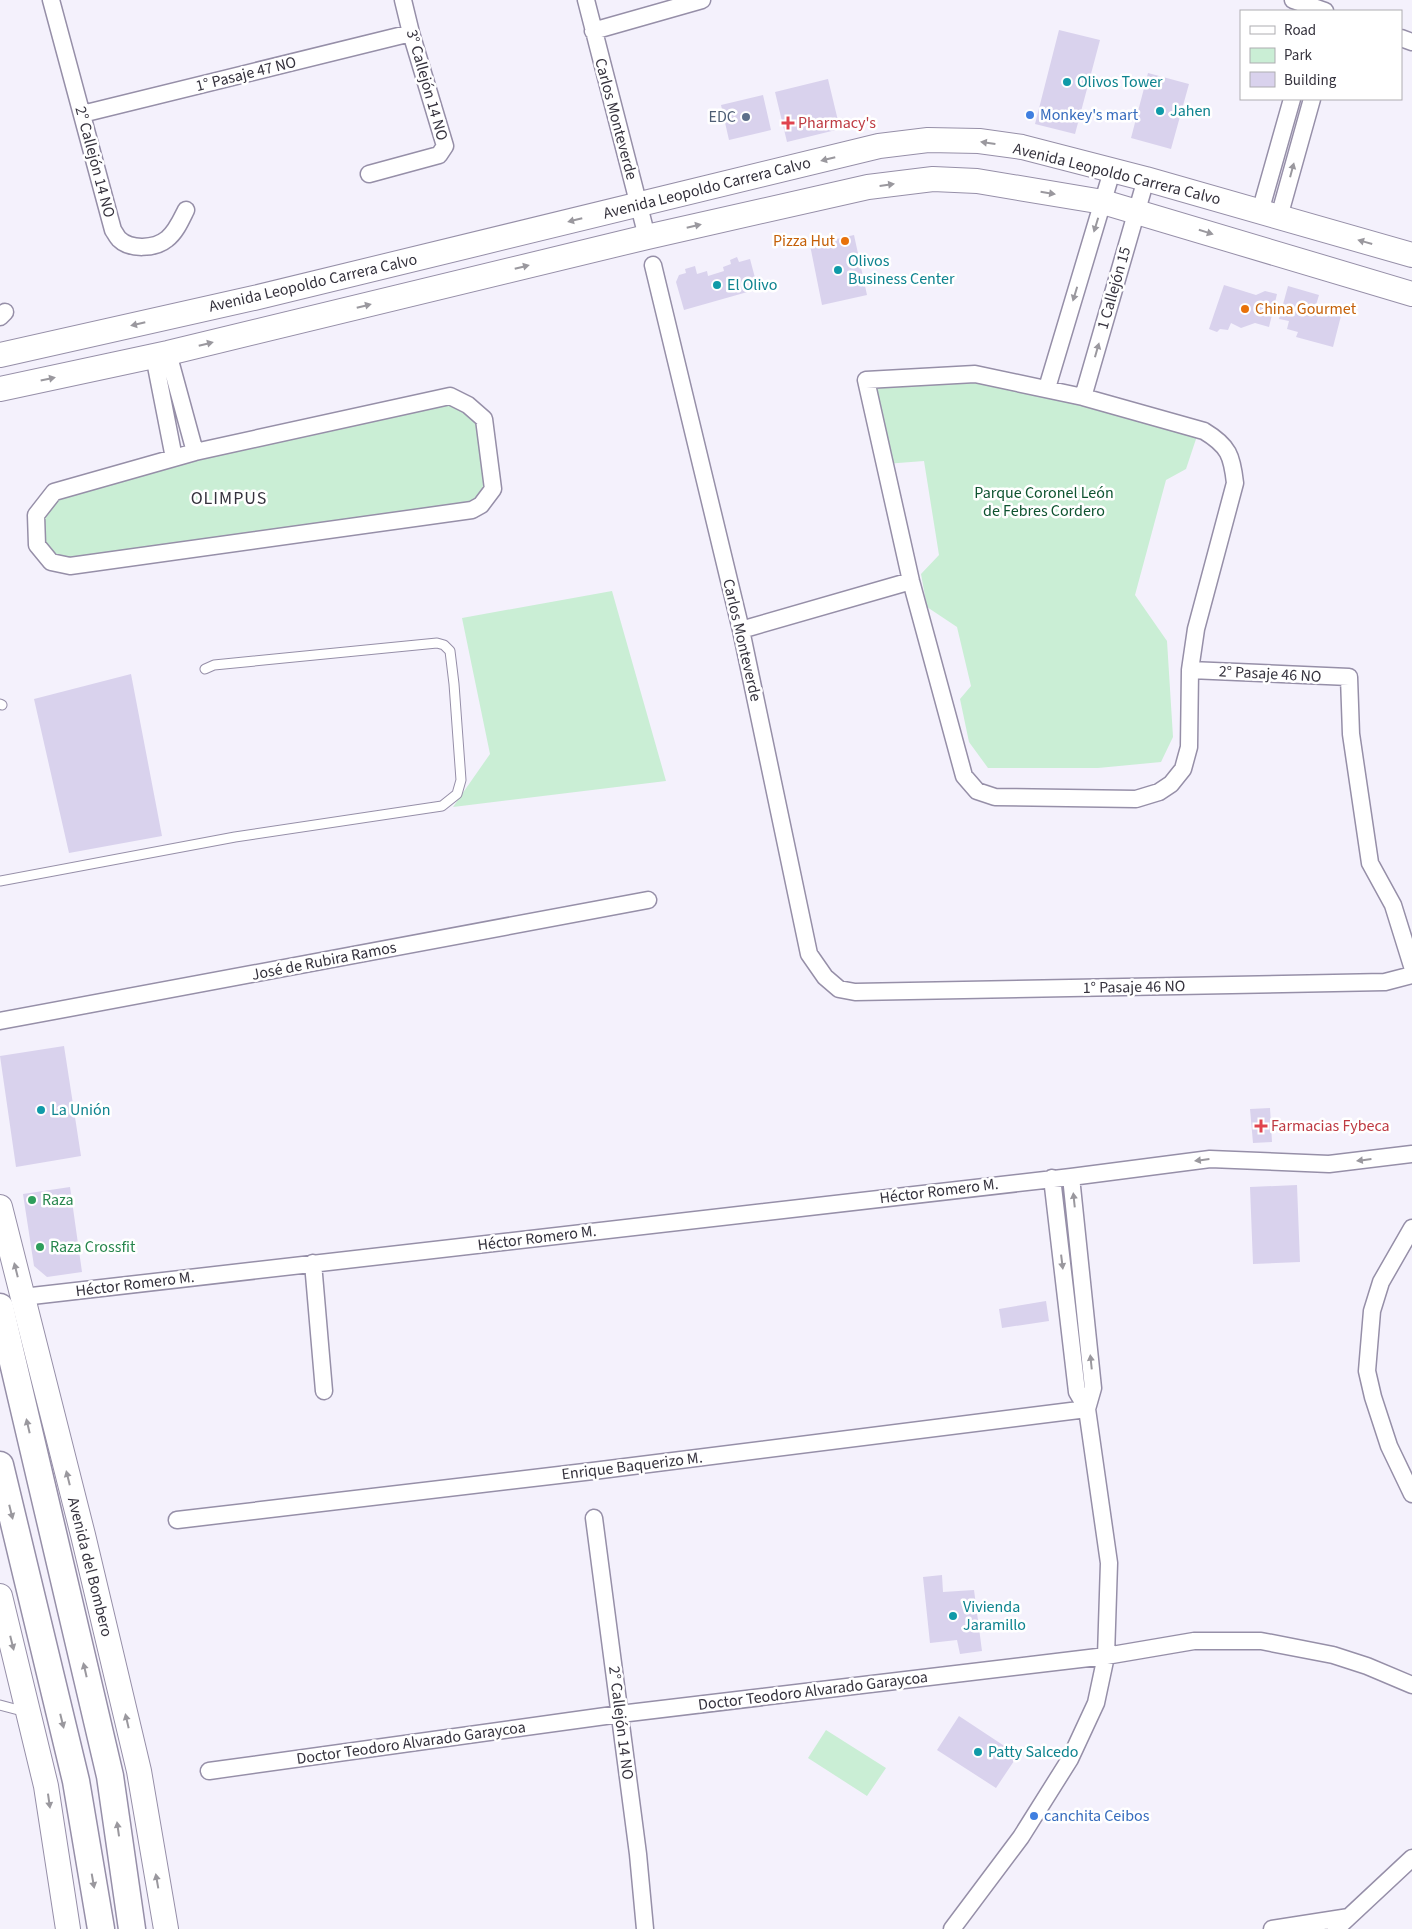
<svg xmlns="http://www.w3.org/2000/svg" width="1412" height="1929" viewBox="0 0 1412 1929" font-family="'Source Sans 3',sans-serif">
<rect width="100%" height="100%" fill="#f4f1fc"/>
<path fill="#caeed5" d="M 975,374 L 1199,430 L 1186,469 L 1166,480 L 1135,595 L 1167,641 L 1173,737 L 1161,762 L 1098,768 L 988,768 L 969,742 L 960,699 L 971,686 L 957,627 L 927,607 L 921,574 L 939,555 L 924,461 L 885,464 L 866,380 Z
M 450,396 L 484,419 L 493,489 L 481,505 L 51,562 L 36,515 L 54,492 Z
M 612,591 L 666,781 L 453,807 L 490,754 L 462,618 Z
M 826,1730 L 886,1768 L 867,1796 L 808,1758 Z"/>
<path fill="#d9d2ed" d="M 1059,30 L 1100,40 L 1075,134 L 1035,124 Z
M 1148,73 L 1189,84 L 1171,149 L 1131,138 Z
M 828,79 L 840,129 L 787,142 L 775,92 Z
M 763,95 L 771,130 L 729,140 L 721,105 Z
M 854,235 L 867,295 L 822,305 L 810,245 Z
M 737,257 L 739,262 L 750,259 L 758,289 L 684,310 L 676,282 L 679,275 L 686,273 L 685,269 L 695,266 L 697,274 L 707,271 L 708,276 L 724,271 L 723,267 L 731,264 L 730,260 Z
M 1224,285 L 1256,295 L 1265,291 L 1277,294 L 1269,327 L 1255,323 L 1241,328 L 1231,323 L 1228,330 L 1220,329 L 1217,332 L 1209,329 Z
M 1288,286 L 1319,295 L 1316,305 L 1342,312 L 1333,347 L 1296,337 L 1298,332 L 1287,329 L 1289,321 L 1279,319 Z
M 131,674 L 162,836 L 69,853 L 34,699 Z
M 64,1046 L 81,1156 L 16,1167 L 0,1056 Z
M 1270,1108 L 1272,1142 L 1253,1143 L 1250,1109 Z
M 1297,1185 L 1300,1262 L 1253,1264 L 1250,1187 Z
M 70,1187 L 82,1272 L 47,1277 L 34,1266 L 23,1194 Z
M 1046,1301 L 1049,1321 L 1002,1328 L 999,1309 Z
M 942,1575 L 943,1592 L 974,1590 L 982,1651 L 960,1654 L 957,1640 L 930,1643 L 923,1577 Z
M 959,1716 L 1018,1755 L 996,1788 L 937,1750 Z"/>
<g fill="none" stroke-linecap="round" stroke-linejoin="round">
<g stroke="#968fa8" stroke-width="11">
<path id="service" d="M 0,704 L 2,705
M 0,881 L 235,837 L 442,806 L 457,794 L 461,780 L 454,684 L 450,651 L 444,645 L 437,643 L 214,665 L 205,669
M 0,1705 L 26,1712"/>
</g>
<g stroke="#968fa8" stroke-width="19">
<path id="minor" d="M 51,0 L 113,230 C 115,233 117,237 119,239 C 130,250 155,249 167,239 C 176,232 181,220 186,210
M 586,0 L 647,237
M 1293,0 L 1325,11
M 593,31 L 702,0
M 1401,38 L 1412,42
M 82,114 L 411,33
M 369,174 L 439,155 L 445,146 L 411,33 L 403,0
M 1260,212 L 1292,99
M 1279,217 L 1312,99
M 653,265 L 741,630 L 809,954 L 825,977 L 839,989 L 855,992 L 1385,982 L 1412,975
M 0,317 L 5,312
M 168,353 L 195,452
M 154,356 L 174,458
M 975,374 L 1083,397 L 1204,431 C 1229,446 1232,456 1235,483 L 1196,629 L 1190,670 L 1189,747 L 1183,769 L 1171,784 L 1159,792 L 1136,799 L 995,797 L 977,791 L 964,776 L 911,581 L 866,380 Z
M 1047,388 L 1112,171
M 450,396 L 468,405 L 484,419 L 493,489 L 481,505 L 472,510 L 70,566 L 51,562 L 37,545 L 36,515 L 54,492 L 195,452 Z
M 1083,397 L 1146,179
M 741,630 L 911,581
M 1190,670 L 1349,677 L 1351,734 L 1370,863 L 1393,905 L 1412,966
M 0,1021 L 648,900
M 1071,1177 L 1093,1388 L 1087,1409
M 1412,1228 L 1381,1282 L 1372,1311 L 1367,1371 L 1373,1397 L 1389,1446 L 1412,1494
M 313,1263 L 324,1391
M 23,1297 L 1071,1177 L 1210,1159 L 1329,1164 L 1412,1154
M 594,1518 L 638,1854 L 645,1929
M 177,1520 L 593,1471 L 1087,1409
M 209,1771 L 620,1714 L 1106,1656 L 1194,1641 L 1261,1641 L 1333,1655 L 1367,1666 L 1412,1685
M 952,1929 L 1021,1837 L 1070,1759 L 1096,1703 L 1106,1656 L 1109,1563 L 1087,1409 L 1077,1392 L 1052,1178
M 1272,1929 L 1349,1917
M 1336,1929 L 1412,1858"/>
</g>
<g stroke="#968fa8" stroke-width="26">
<path id="secondary" d="M 0,355 L 254,298 L 879,146 L 928,140 L 979,141 L 1022,147 L 1146,179 L 1412,255
M 0,389 L 168,353 L 647,237 L 868,187 L 933,179 L 977,181 L 1103,202 L 1412,294
M 0,1207 L 83,1535 L 139,1771 L 166,1929
M 0,1596 L 46,1786 L 68,1929"/>
</g>
<g stroke="#968fa8" stroke-width="29">
<path id="primary" d="M 0,1307 L 110,1776 L 132,1929
M 0,1465 L 76,1781 L 101,1929"/>
</g>
<use href="#service" stroke="#fff" stroke-width="9"/>
<use href="#minor" stroke="#fff" stroke-width="16"/>
<use href="#secondary" stroke="#fff" stroke-width="24"/>
<use href="#primary" stroke="#fff" stroke-width="26"/>
</g>
<defs><path id="oneway-solid" d="M-6-.8H1V-3.2L6.5 0L1 3.2V.8H-6Z" transform="scale(1.25)"/></defs>
<g fill="#9a989e">
<use href="#oneway-solid" transform="translate(988 143) rotate(-172)"/>
<use href="#oneway-solid" transform="translate(828 159) rotate(166)"/>
<use href="#oneway-solid" transform="translate(1292 170) rotate(-75)"/>
<use href="#oneway-solid" transform="translate(887 185) rotate(-8)"/>
<use href="#oneway-solid" transform="translate(1048 193) rotate(9)"/>
<use href="#oneway-solid" transform="translate(575 220) rotate(166)"/>
<use href="#oneway-solid" transform="translate(1096 225) rotate(107)"/>
<use href="#oneway-solid" transform="translate(694 226) rotate(-13)"/>
<use href="#oneway-solid" transform="translate(1206 232) rotate(17)"/>
<use href="#oneway-solid" transform="translate(1365 242) rotate(-164)"/>
<use href="#oneway-solid" transform="translate(522 267) rotate(-14)"/>
<use href="#oneway-solid" transform="translate(1075 294) rotate(107)"/>
<use href="#oneway-solid" transform="translate(364 306) rotate(-14)"/>
<use href="#oneway-solid" transform="translate(138 324) rotate(167)"/>
<use href="#oneway-solid" transform="translate(206 344) rotate(-14)"/>
<use href="#oneway-solid" transform="translate(1097 350) rotate(-74)"/>
<use href="#oneway-solid" transform="translate(48 379) rotate(-12)"/>
<use href="#oneway-solid" transform="translate(1202 1160) rotate(173)"/>
<use href="#oneway-solid" transform="translate(1364 1160) rotate(173)"/>
<use href="#oneway-solid" transform="translate(1074 1200) rotate(-96)"/>
<use href="#oneway-solid" transform="translate(1062 1262) rotate(83)"/>
<use href="#oneway-solid" transform="translate(16 1270) rotate(-104)"/>
<use href="#oneway-solid" transform="translate(1091 1362) rotate(-96)"/>
<use href="#oneway-solid" transform="translate(28 1426) rotate(-103)"/>
<use href="#oneway-solid" transform="translate(68 1478) rotate(-104)"/>
<use href="#oneway-solid" transform="translate(11 1512) rotate(76)"/>
<use href="#oneway-solid" transform="translate(12 1643) rotate(76)"/>
<use href="#oneway-solid" transform="translate(85 1670) rotate(-103)"/>
<use href="#oneway-solid" transform="translate(62 1721) rotate(76)"/>
<use href="#oneway-solid" transform="translate(127 1721) rotate(-103)"/>
<use href="#oneway-solid" transform="translate(49 1801) rotate(82)"/>
<use href="#oneway-solid" transform="translate(118 1829) rotate(-98)"/>
<use href="#oneway-solid" transform="translate(93 1881) rotate(80)"/>
<use href="#oneway-solid" transform="translate(157 1881) rotate(-100)"/>
</g>
<g fill="#0f9aa8" stroke="#fff" stroke-width="2">
<circle cx="1067" cy="82" r="5"/>
<circle cx="1160" cy="111" r="5"/>
<circle cx="838" cy="270" r="5"/>
<circle cx="717" cy="285" r="5"/>
<circle cx="41" cy="1110" r="5"/>
<circle cx="953" cy="1616" r="5"/>
<circle cx="978" cy="1752" r="5"/>
</g>
<g fill="#3f7fe0" stroke="#fff" stroke-width="2">
<circle cx="1030" cy="115" r="5"/>
<circle cx="1034" cy="1816" r="5"/>
</g>
<circle fill="#5c6f8a" stroke="#fff" stroke-width="2" cx="746" cy="117" r="5"/>
<g fill="#e0444e" stroke="#fff" stroke-width="2">
<path d="M785.5 115.5h5v5h5v5h-5v5h-5v-5h-5v-5h5z"/>
<path d="M1258.5 1118.5h5v5h5v5h-5v5h-5v-5h-5v-5h5z"/>
</g>
<g fill="#e8710a" stroke="#fff" stroke-width="2">
<circle cx="845" cy="241" r="5"/>
<circle cx="1245" cy="309" r="5"/>
</g>
<g fill="#2e9e5b" stroke="#fff" stroke-width="2">
<circle cx="32" cy="1200" r="5"/>
<circle cx="40" cy="1247" r="5"/>
</g>
<g text-anchor="middle" dominant-baseline="central" stroke-width="5" stroke-linejoin="round" paint-order="stroke">
<g font-size="16" fill="#35323d" stroke="#fff">
<text transform="translate(246 74) rotate(-14)">1° Pasaje 47 NO</text>
<text transform="translate(427 85) rotate(74)">3° Callejón 14 NO</text>
<text transform="translate(616 119) rotate(75)">Carlos Monteverde</text>
<text transform="translate(95 162) rotate(75)">2° Callejón 14 NO</text>
<text transform="translate(1117 174) rotate(14)">Avenida Leopoldo Carrera Calvo</text>
<text transform="translate(707 188) rotate(-14)">Avenida Leopoldo Carrera Calvo</text>
<text transform="translate(313 283) rotate(-13)">Avenida Leopoldo Carrera Calvo</text>
<text transform="translate(1114 288) rotate(-74)">1 Callejón 15</text>
<text transform="translate(742 640) rotate(77)">Carlos Monteverde</text>
<text transform="translate(1270 674) rotate(3)">2° Pasaje 46 NO</text>
<text transform="translate(324 961) rotate(-11)">José de Rubira Ramos</text>
<text transform="translate(1134 987) rotate(-1)">1° Pasaje 46 NO</text>
<text transform="translate(939 1191) rotate(-7)">Héctor Romero M.</text>
<text transform="translate(537 1238) rotate(-7)">Héctor Romero M.</text>
<text transform="translate(135 1284) rotate(-7)">Héctor Romero M.</text>
<text transform="translate(632 1466) rotate(-7)">Enrique Baquerizo M.</text>
<text transform="translate(90 1567) rotate(76)">Avenida del Bombero</text>
<text transform="translate(813 1691) rotate(-7)">Doctor Teodoro Alvarado Garaycoa</text>
<text transform="translate(621 1723) rotate(83)">2° Callejón 14 NO</text>
<text transform="translate(411 1743) rotate(-8)">Doctor Teodoro Alvarado Garaycoa</text>
</g>
<g font-size="16" fill="#0d838f" stroke="#fff" text-anchor="start">
<text x="1077" y="82">Olivos Tower</text>
<text x="1170" y="111">Jahen</text>
<text x="848" y="261">Olivos<tspan x="848" dy="18">Business Center</tspan></text>
<text x="727" y="285">El Olivo</text>
<text x="51" y="1110">La Unión</text>
<text x="963" y="1607">Vivienda<tspan x="963" dy="18">Jaramillo</tspan></text>
<text x="988" y="1752">Patty Salcedo</text>
</g>
<g font-size="16" fill="#366cbe" stroke="#fff" text-anchor="start">
<text x="1040" y="115">Monkey's mart</text>
<text x="1044" y="1816">canchita Ceibos</text>
</g>
<g font-size="16" fill="#4e5e75" stroke="#fff" text-anchor="end">
<text x="736" y="117">EDC</text>
</g>
<g font-size="16" fill="#be3a42" stroke="#fff" text-anchor="start">
<text x="798" y="123">Pharmacy's</text>
<text x="1271" y="1126">Farmacias Fybeca</text>
</g>
<g font-size="16" fill="#c56008" stroke="#fff" text-anchor="end">
<text x="835" y="241">Pizza Hut</text>
<text x="1255" y="309" text-anchor="start">China Gourmet</text>
</g>
<g font-size="16" fill="#0e5330" stroke="#fff">
<text x="1044" y="493">Parque Coronel León<tspan x="1044" dy="18">de Febres Cordero</tspan></text>
</g>
<g font-size="16" fill="#27864d" stroke="#fff" text-anchor="start">
<text x="42" y="1200">Raza</text>
<text x="50" y="1247">Raza Crossfit</text>
</g>
<g font-size="18" letter-spacing="1" fill="#35323d" stroke="#fff">
<text x="229" y="498">OLIMPUS</text>
</g>
</g>
<rect x="1240" y="10" width="162" height="90" fill="#ffffff" stroke="#aeadb1"/>
<rect x="1250" y="26" width="25" height="8" fill="#ffffff" stroke="#aeadb1"/>
<text x="1284" y="35" font-size="15" fill="#35323d">Road</text>
<rect x="1250" y="48" width="25" height="15" fill="#caeed5" stroke="#aeadb1"/>
<text x="1284" y="60" font-size="15" fill="#35323d">Park</text>
<rect x="1250" y="72" width="25" height="15" fill="#d9d2ed" stroke="#aeadb1"/>
<text x="1284" y="85" font-size="15" fill="#35323d">Building</text>
</svg>
